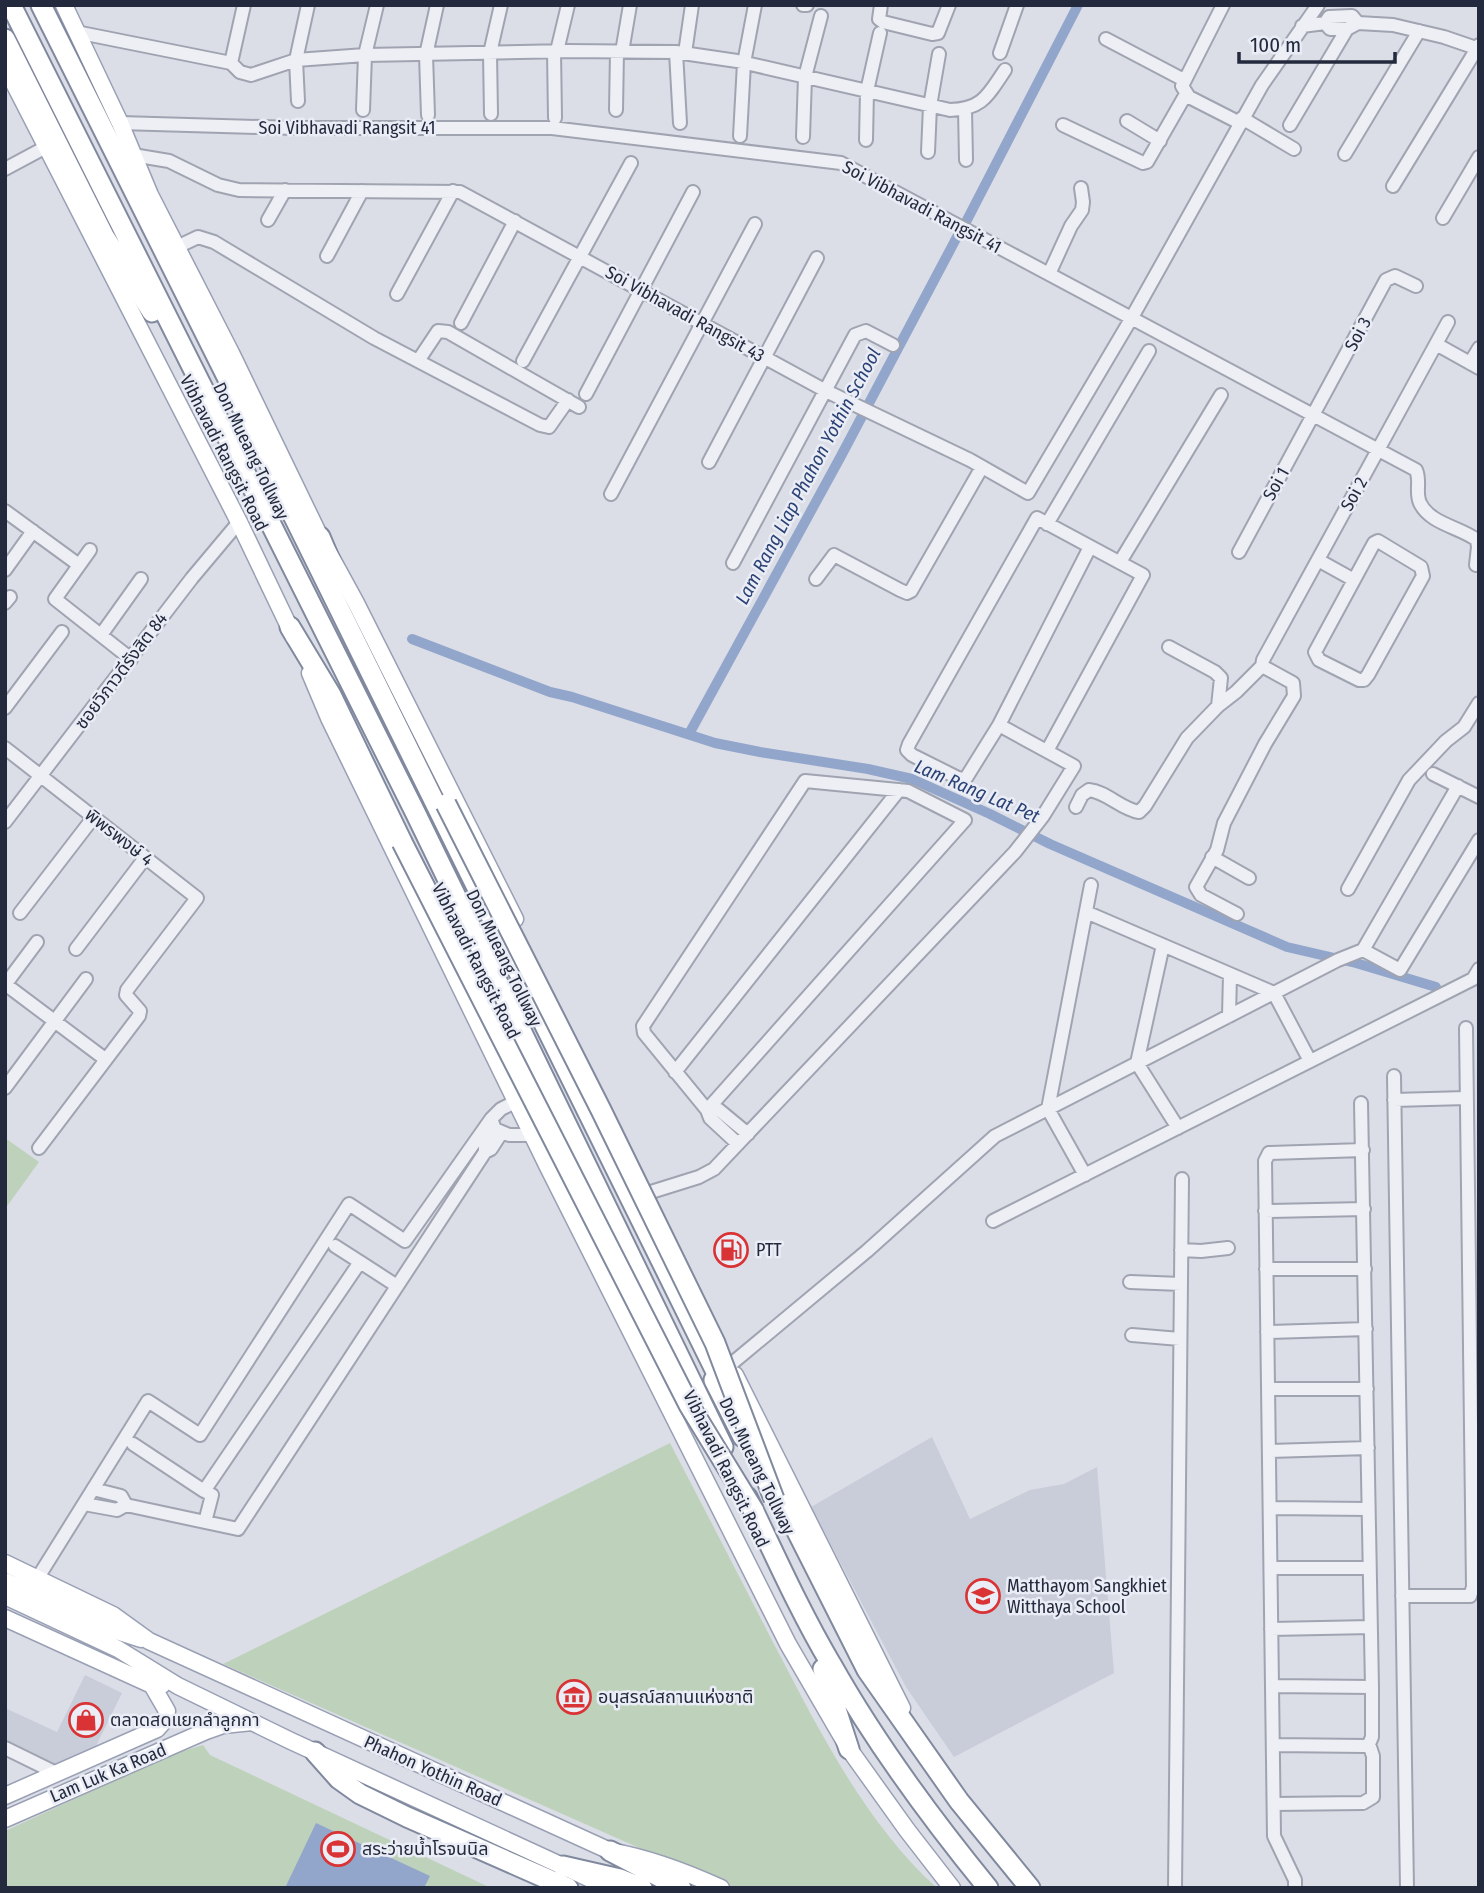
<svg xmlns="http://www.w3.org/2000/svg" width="1484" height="1893" viewBox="0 0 1484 1893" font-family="'Fira Sans Condensed','Noto Sans Thai',sans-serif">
<rect width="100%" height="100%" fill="#dbdee7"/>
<path fill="#c9cdd9" d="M 932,1437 L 970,1519 L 1030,1490 L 1064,1484 L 1097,1467 L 1114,1673 L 954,1757 L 906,1687 L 811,1507 Z
M 85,1675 L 122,1693 L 96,1746 L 52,1766 L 5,1745 L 5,1708 L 57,1732 Z"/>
<path fill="#bed2bb" d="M 5,1138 L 39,1162 L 5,1209 Z
M 670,1443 C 705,1510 740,1578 775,1646 C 819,1730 865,1823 937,1888 L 730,1888 L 223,1664 Z
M 203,1745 L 210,1755 L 491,1888 L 5,1888 L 5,1831 L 170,1755 Z"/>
<path fill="#92a6cb" d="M 316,1823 L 430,1876 L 424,1888 L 285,1888 Z"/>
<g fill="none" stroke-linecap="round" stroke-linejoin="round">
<path stroke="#92a6cb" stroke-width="10" d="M 967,220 L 1078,5
M 412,639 L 550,692 L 572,697 L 715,743 L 760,752 L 868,769 L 912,779 L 990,814 L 1050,844 L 1287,947 L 1356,963 L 1436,987
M 689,734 L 841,456 L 958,235"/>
<g stroke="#a0a4b1" stroke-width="16">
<path id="minor" d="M 803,5 L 807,5
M 881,5 L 879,19 L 883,22 L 932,34 L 938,33 L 949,5
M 1223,5 L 1182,86 L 1189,97 L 1240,123
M 1325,23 L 1330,29 L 1347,29 L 1358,23 L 1393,25 L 1444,37 L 1479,49
M 1302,26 L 1325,23 L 1329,17 L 1352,16 L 1358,23
M 76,32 L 231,63 L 240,72 L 251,75 L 296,60 L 365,55 L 568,51 L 676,52 L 737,61 L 950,110 C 983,109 988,95 1005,70
M 1106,39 L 1184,80
M 554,51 L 555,118
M 557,51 L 568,5
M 622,52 L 630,5
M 676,52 L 680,123
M 685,53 L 692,5
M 1000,53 L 1017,5
M 231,63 L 244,5
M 298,101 L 296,60 L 308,5
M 965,109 L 966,160
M 363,110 L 365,55 L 377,5
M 616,110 L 617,52
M 491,114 L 490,53 L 501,5
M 428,115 L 426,55 L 437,5
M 1242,118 L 1294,149
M 1127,121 L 1160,141
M 120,123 L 294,128 L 552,128 L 841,163 L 1416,470 C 1421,481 1415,492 1420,503 C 1430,524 1460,527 1477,540 L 1478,547 L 1476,565
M 1063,125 L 1143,163 L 1147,162 L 1186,94
M 1290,125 L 1347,29
M 740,136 L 744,63 L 755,5
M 803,137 L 805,77 L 821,16
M 866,140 L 867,91 L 880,33
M 928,152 L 930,106 L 939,54
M 1345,154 L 1419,31
M 133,155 L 169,161 L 218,185 L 239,190 L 460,192 L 826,391 L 970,460 L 1028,493 L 1131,319 L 1262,85 L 1318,5
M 5,169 L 46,147
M 1393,186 L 1479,45
M 1443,218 L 1479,157
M 268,220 L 285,190
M 177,247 L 198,237 L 214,242 L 374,338 L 540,425 L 549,427 L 568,400
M 327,256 L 362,191
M 1049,274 L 1071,226 L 1082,210 L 1083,202 L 1081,188
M 397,294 L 453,191
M 461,323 L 515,221
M 1436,344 L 1479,368
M 418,361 L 438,331 L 448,332 L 579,407
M 523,361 L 631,163
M 1470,363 L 1479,348
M 586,394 L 693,192
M 709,462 L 817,258
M 611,494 L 755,224
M 5,511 L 79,565
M 1047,524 L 1149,351
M 1378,541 L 1421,567 L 1423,576 L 1368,675 L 1364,680 L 1359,680 L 1319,660 L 1315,652 L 1374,543 Z
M 90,550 L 55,599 L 131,659
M 1239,552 L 1386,280 L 1395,276 L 1416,286
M 1318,560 L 1354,580
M 1120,562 L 1221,395
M 733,563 L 855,335 L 866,331 L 893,345
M 5,570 L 33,531
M 816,579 L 834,555 L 900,590 L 907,593 L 911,591 L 982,467
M 5,603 L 10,597
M 101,635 L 141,579
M 1169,647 L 1215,672 L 1221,678 L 1218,706
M 1262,666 L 1263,660 L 1448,322
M 5,708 L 62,632
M 5,748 L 197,898 L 127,990 L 126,995 L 140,1011 L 139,1016 L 39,1148
M 1047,751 L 1143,575 L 1037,518 L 909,744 L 907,750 L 912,755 L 960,779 L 966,778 L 999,725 L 1090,547
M 1433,774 L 1479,797
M 805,781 L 908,791 L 965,820 L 707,1110 L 644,1033 L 643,1026 Z
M 1076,807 L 1082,795 L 1089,790 C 1107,792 1121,809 1139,812 L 1145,806 L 1187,738 L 1218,706 L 1236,692 L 1262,666
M 5,822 L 192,578 L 239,522
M 1212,857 L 1249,878
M 1348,889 L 1409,780 L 1446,741 L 1464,727 L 1479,703
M 1086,912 L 1274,993 L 1310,1061
M 20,913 L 93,818
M 1237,914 L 1201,895 L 1196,887 L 1217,850 L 1224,823 L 1265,744 L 1294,696 L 1293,683 L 1262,666
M 1163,945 L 1137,1063 L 1178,1128
M 76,949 L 145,858
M 1363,950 L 1400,970 L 1479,840
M 5,984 L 105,1059
M 5,985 L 37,942
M 1229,1016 L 1230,975
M 675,1072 L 899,790
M 1394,1076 L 1407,1888
M 5,1088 L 86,979
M 1394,1100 L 1466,1098
M 517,1101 L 501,1109 L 491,1119 L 495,1129 L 509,1135 L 533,1135
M 495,1129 L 485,1145 L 485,1152 L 491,1149 L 502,1132
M 738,1144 L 710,1118 L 707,1110 L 719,1110 L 748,1134
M 1085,1175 L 1048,1109 L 1091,885
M 651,1192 L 699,1177 L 714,1169 L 1015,852 L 1043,816 L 1074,766 L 999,725
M 1265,1211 L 1364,1209
M 993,1221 L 1473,979 L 1479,969
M 335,1246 L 360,1262
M 1181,1250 L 1201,1251 L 1228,1248
M 1266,1269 L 1365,1269
M 1130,1282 L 1181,1284
M 1267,1332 L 1366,1329
M 1132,1335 L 1180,1339
M 730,1365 L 867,1251 L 995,1136 L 1338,960 L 1363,950 L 1458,786
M 1269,1389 L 1367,1389
M 133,1444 L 204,1491
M 1270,1451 L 1368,1448
M 93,1489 L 121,1496 L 126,1505
M 84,1504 L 117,1510 L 126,1505 L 238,1529 L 485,1152
M 1270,1508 L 1368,1509
M 205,1522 L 212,1495 L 204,1491 L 360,1262 L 397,1286
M 1271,1568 L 1369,1568
M 37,1579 L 148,1401 L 200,1435 L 349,1204 L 405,1241 L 491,1119
M 1402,1596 L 1470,1596 L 1473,1587 L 1466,1028
M 1271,1629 L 1371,1627
M 1272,1686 L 1372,1687
M 1274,1745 L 1365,1746 L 1369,1744
M 5,1748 L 56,1773
M 1274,1804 L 1363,1803 L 1373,1797 L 1373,1756 L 1369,1744 L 1372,1737 L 1372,1687 L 1361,1103
M 1175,1888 L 1182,1179
M 1295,1888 L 1295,1880 L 1274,1836 L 1265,1161 L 1269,1153 L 1363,1150"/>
</g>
<g stroke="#99a0b4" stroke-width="19">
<path id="major" d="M 64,5 L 120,123 L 150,195 L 231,353 L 320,537 L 356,603 L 515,919
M 5,66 L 239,522 L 294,637
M 310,673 L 329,718 L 548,1167 L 788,1644 L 849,1749 L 907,1830 L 952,1888
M 735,1375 L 902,1708
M 5,1563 L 113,1615 L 149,1641 L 610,1851 C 649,1858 684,1871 721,1888
M 5,1581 L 107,1628 L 141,1639
M 5,1596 L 118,1649 L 178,1686 L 291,1741 L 610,1888
M 5,1618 L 152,1685 L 162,1685
M 5,1796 L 157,1729 L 165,1720 L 167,1711 L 152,1685
M 5,1819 L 206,1731 L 223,1725 L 252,1722"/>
</g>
<g stroke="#81899f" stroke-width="23">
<path id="highway" d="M 11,5 L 415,812 L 723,1447
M 41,5 L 262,447 L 289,507 L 724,1388
M 5,39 L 104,236 L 152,312
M 320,537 L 336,575
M 290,627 L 331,695 L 402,842
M 714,1380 L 743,1437
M 771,1480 L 867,1670 L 959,1801 L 1030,1888
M 747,1497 C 774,1553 799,1610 831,1664 C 876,1744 930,1817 988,1888
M 823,1669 L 849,1749
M 315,1752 L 339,1779 L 360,1794 L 407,1817 L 568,1888
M 610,1851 L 681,1888
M 563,1866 L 620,1879 L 642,1888"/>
</g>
<use href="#minor" stroke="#eeeff5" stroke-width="12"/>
<use href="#major" stroke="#fff" stroke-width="16"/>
<use href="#highway" stroke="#fff" stroke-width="19"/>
<g stroke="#81899f" stroke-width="23" stroke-linecap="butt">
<path id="highway-bridge" d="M 446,804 L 601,1110 L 715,1343 L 774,1499
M 402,842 L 689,1405 L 754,1511"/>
</g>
<use href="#highway-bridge" stroke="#fff" stroke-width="19"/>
</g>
<defs>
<g id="fuel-ring" transform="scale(1.75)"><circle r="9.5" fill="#eaedf5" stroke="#d93335" stroke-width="1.5"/><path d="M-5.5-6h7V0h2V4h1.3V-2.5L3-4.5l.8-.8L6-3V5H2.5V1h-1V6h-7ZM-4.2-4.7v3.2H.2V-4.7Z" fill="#d93335"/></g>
<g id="school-ring" transform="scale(1.75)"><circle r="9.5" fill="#eaedf5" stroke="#d93335" stroke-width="1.5"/><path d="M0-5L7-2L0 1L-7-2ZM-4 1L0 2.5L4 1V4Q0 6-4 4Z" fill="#d93335"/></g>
<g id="museum-ring" transform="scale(1.75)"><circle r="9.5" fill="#eaedf5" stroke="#d93335" stroke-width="1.5"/><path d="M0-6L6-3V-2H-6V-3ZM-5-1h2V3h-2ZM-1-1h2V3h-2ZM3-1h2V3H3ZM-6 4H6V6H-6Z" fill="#d93335"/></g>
<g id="shop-ring" transform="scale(1.75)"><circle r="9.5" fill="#eaedf5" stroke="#d93335" stroke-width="1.5"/><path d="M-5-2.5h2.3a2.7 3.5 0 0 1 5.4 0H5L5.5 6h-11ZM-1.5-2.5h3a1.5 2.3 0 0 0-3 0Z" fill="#d93335"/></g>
<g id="stadium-ring" transform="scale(1.75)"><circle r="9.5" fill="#eaedf5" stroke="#d93335" stroke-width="1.5"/><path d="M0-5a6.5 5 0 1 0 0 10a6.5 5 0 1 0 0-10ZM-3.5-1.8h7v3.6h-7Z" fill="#d93335"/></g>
</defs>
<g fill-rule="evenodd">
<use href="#fuel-ring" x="731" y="1250"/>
<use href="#school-ring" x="983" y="1596"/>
<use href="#museum-ring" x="574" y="1697"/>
<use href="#shop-ring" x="86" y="1720"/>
<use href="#stadium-ring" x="338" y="1849"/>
</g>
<g text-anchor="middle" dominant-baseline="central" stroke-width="5" stroke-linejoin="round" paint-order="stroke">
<g font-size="18" fill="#242a3e" stroke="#eaedf5">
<text x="347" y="128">Soi Vibhavadi Rangsit 41</text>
<text transform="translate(922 207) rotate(28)">Soi Vibhavadi Rangsit 41</text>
<text transform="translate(685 314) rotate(29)">Soi Vibhavadi Rangsit 43</text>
<text transform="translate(1358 334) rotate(-62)">Soi 3</text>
<text transform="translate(251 451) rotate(64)">Don Mueang Tollway</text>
<text transform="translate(224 453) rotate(63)">Vibhavadi Rangsit Road</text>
<text transform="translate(1276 484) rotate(-61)">Soi 1</text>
<text transform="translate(1354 494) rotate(-61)">Soi 2</text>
<text transform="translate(121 671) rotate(-53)">ซอยวิภาวดีรังสิต 84</text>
<text transform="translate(119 837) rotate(38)">พิพรพงษ์ 4</text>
<text transform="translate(504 958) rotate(64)">Don Mueang Tollway</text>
<text transform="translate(476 961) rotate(63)">Vibhavadi Rangsit Road</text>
<text transform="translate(757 1466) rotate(64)">Don Mueang Tollway</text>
<text transform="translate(726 1469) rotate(64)">Vibhavadi Rangsit Road</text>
<text transform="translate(433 1771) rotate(24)">Phahon Yothin Road</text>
<text transform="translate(108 1773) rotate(-23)">Lam Luk Ka Road</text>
</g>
<g font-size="18" fill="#242a3e" stroke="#eaedf5" text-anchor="start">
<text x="756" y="1250">PTT</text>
<text x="1007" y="1586">Matthayom Sangkhiet<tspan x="1007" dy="21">Witthaya School</tspan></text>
<text x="598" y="1697">อนุสรณ์สถานแห่งชาติ</text>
<text x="110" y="1720">ตลาดสดแยกลำลูกกา</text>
<text x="362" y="1849">สระว่ายน้ำโรจนนิล</text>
</g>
<g font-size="19" font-style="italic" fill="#2b4275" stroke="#eaedf5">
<text transform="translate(808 476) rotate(-62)">Lam Rang Liap Phahon Yothin School</text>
<text transform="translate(977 791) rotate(23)">Lam Rang Lat Pet</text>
</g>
</g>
<rect width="1484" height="1893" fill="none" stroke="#242a3e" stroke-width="14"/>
<path d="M1239 52v10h156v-10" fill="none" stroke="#242a3e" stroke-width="3.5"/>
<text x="1250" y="52" font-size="21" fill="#242a3e" stroke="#eaedf5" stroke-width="5" paint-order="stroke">100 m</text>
</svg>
